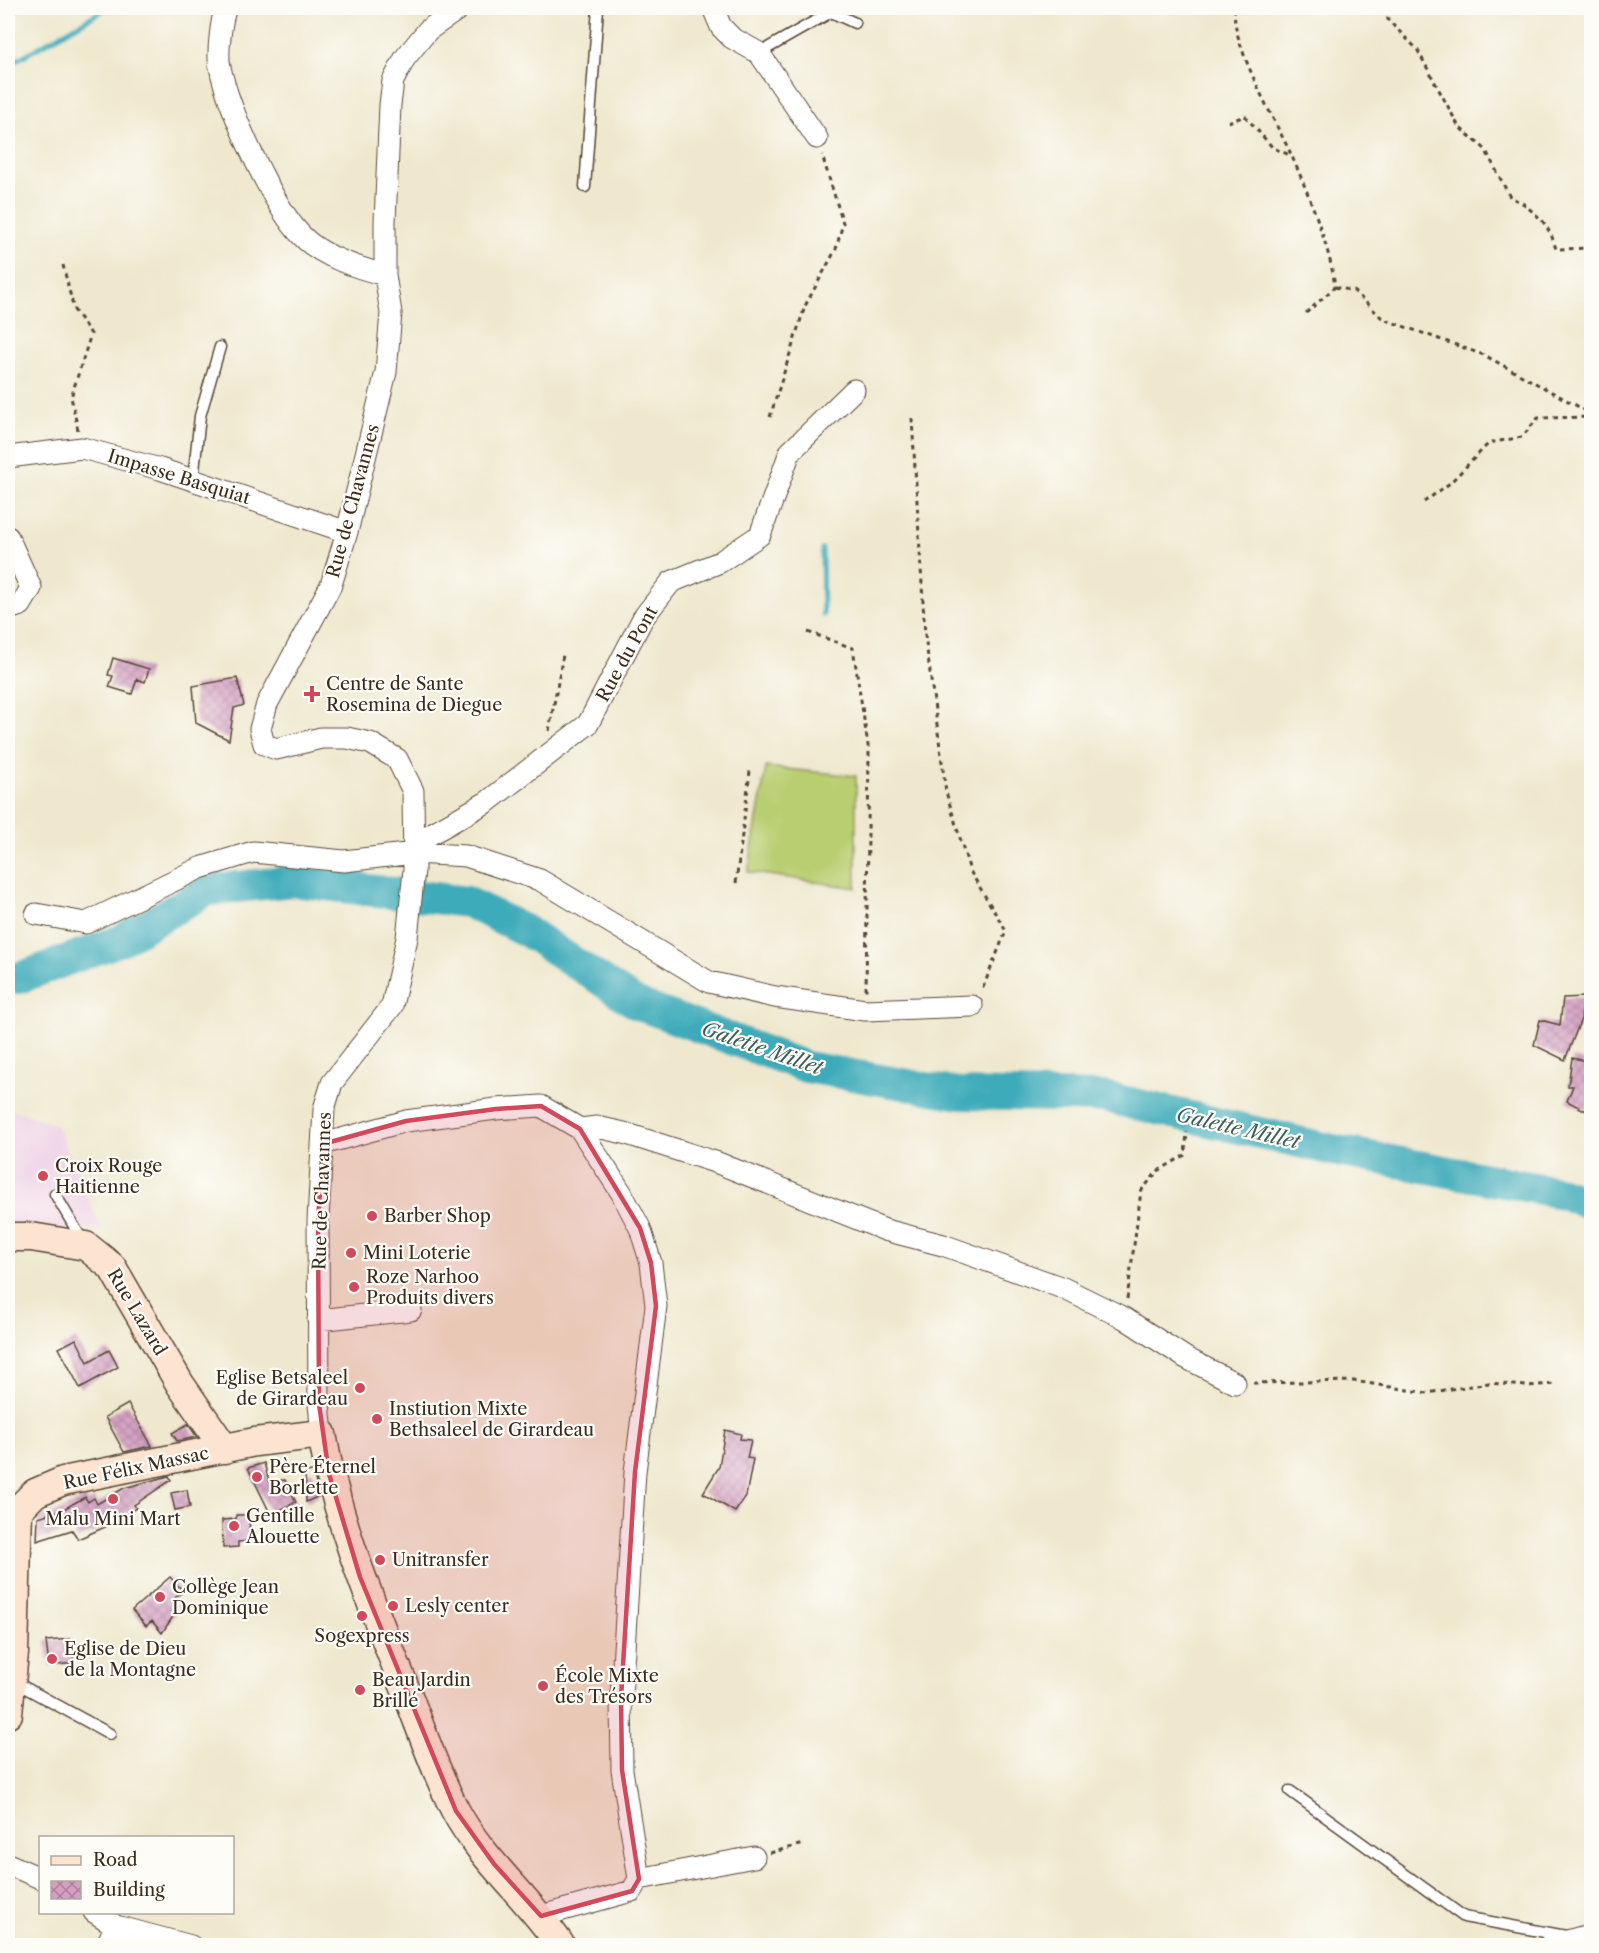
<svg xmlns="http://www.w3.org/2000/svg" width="1599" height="1953" viewBox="0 0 1599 1953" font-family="'Libre Caslon Text',serif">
<defs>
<pattern id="building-cross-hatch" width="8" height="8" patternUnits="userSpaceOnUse" patternTransform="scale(1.5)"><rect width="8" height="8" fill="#d49ec1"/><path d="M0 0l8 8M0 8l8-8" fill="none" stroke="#ad819c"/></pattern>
</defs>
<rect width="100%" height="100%" fill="#fdfcf7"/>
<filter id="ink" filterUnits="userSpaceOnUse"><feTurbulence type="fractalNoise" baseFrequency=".0167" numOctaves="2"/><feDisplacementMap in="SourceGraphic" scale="12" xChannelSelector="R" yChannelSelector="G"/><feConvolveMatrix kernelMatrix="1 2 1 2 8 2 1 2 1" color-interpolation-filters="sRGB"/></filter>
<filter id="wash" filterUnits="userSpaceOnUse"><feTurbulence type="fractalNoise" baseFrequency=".008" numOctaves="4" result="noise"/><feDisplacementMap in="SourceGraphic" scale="24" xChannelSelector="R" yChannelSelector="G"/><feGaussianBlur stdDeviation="1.35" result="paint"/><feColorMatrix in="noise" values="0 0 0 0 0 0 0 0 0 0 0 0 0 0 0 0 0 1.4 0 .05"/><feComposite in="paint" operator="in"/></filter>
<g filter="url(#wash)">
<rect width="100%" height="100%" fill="#efe8ce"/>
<path fill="#efd0e6" d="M 8,1108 L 57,1125 L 102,1230 L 8,1226 Z"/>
<path fill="#b9ce71" stroke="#7a7c48" stroke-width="1.5" d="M 766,767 L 856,776 L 856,888 L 748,872 Z"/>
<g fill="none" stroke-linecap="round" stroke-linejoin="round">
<path stroke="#3cabba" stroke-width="5" d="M 8,65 L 107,8
M 822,549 L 823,615"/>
<path stroke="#3cabba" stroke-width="32" d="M 8,977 L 19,978 L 121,940 L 208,890 L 294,881 L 467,902 L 528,932 L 637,1004 L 806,1067 L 960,1094 L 1105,1097 L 1333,1150 L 1562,1193 L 1592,1205"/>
</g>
<g id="blocks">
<path fill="url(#building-cross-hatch)" d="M 113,658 L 149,669 L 145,682 L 137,679 L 132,694 L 109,687 L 113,676 L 108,675 Z
M 237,678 L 244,705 L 234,708 L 229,740 L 196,723 L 193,686 Z
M 1584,997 L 1581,1019 L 1565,1060 L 1534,1045 L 1540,1020 L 1560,1025 L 1563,998 Z
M 1572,1058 L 1592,1062 L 1592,1095 L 1586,1111 L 1567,1101 L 1573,1086 L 1568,1086 Z
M 76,1339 L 88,1362 L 109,1350 L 118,1367 L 80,1388 L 59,1348 Z
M 128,1404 L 152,1446 L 151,1446 L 124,1452 L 105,1417 Z
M 188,1424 L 197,1437 L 177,1441 L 172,1433 Z
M 725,1430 L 741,1434 L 740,1439 L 751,1440 L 747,1458 L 753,1459 L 746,1496 L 735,1512 L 703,1493 L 719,1467 Z
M 264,1463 L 269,1481 L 285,1480 L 296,1502 L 271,1515 L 248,1468 Z
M 313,1471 L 319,1496 L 306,1502 L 305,1472 Z
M 169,1476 L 171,1480 L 134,1505 L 136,1508 L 105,1527 L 78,1539 L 72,1530 L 37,1541 L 38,1517 L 62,1510 L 85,1497 L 88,1502 L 94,1498 L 97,1504 L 124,1488 Z
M 187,1490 L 190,1507 L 175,1510 L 171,1493 Z
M 236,1515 L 249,1515 L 250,1541 L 238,1542 L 238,1547 L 223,1548 L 222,1520 L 236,1519 Z
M 170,1577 L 183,1591 L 175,1598 L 176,1612 L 162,1633 L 152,1621 L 146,1626 L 132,1610 Z
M 71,1639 L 74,1663 L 49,1666 L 46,1641 Z"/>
</g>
</g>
<g filter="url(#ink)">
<use href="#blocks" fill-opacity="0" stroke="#564638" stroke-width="1.5"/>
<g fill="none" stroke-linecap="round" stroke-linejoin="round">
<g stroke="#564638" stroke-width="13">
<path id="lane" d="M 759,53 L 831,12 L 855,23
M 585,187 L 598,8
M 193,480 L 200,416 L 220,347
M 55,1194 L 84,1243
M 13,1681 L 110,1734
M 1290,1791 L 1464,1917 L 1566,1936"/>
</g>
<g stroke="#564638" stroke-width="23">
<path id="street" d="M 226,8 C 221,19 217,55 220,67 C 228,108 273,207 302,236 C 322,257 358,268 385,275
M 713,8 L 721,27 L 732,38 L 759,53 L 817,138
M 8,457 L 82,448 L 160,469 L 347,532
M 8,537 L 31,588 L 21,605 L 8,609
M 415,843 L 487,802 L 588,724 L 643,618 L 671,582 L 720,562 L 760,535 L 790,452 L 854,390
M 36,914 L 86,923 L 200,868 L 253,852 L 344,861 L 415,853 L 466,856 L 540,880 L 709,982 L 775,997 L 865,1010 L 972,1006
M 580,1129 L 597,1127 L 624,1133 L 718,1163 L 885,1230 L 943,1245 L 1063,1288 L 1124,1318 L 1186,1358 L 1235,1383
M 323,1144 L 406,1121 L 496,1109 L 541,1106 L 580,1129 L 621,1192 L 640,1228 L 651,1263 L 656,1306 L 635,1472 L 621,1698 L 622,1770 L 639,1879 L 632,1891 L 541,1916
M 318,1320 L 411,1310
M 322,1434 L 319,1404 L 318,1221 L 324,1109 L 332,1083 L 392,1006 L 407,938 L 414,870 L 413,791 L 397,759 L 370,743 L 347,738 L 321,738 L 276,749 L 264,744 L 260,729 L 267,704 L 331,585 L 347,532 L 386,372 L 391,313 L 385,275 L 385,222 L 390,105 L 393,81 L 405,58 L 428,30 L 460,8
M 8,1864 L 40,1878
M 639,1879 L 754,1857
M 94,1912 L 116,1926 L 191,1946
M 106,1946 L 116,1926
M 1549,1946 L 1592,1934"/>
</g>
<g stroke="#564638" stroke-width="31">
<path id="secondary" d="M 8,1237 L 31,1237 L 86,1246 L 112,1267 L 180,1384 L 225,1449
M 8,1714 L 14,1653 L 18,1510 L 35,1493 L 63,1481 L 255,1442 L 322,1434 C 337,1523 372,1605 405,1688 C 421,1728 435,1771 455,1810 C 480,1858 530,1899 561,1946"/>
</g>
<path stroke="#564638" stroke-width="3" stroke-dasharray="4.5 4.5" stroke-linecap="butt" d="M 1235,8 C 1229,40 1275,121 1290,152 C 1307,190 1330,246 1335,287 L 1306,313
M 1387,8 L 1388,20 L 1417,49 L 1459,127 L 1485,149 L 1510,197 L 1524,204 L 1542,220 L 1551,234 L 1556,249 L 1592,248
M 1228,122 L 1245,116 L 1273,148 L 1290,155
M 63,265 L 74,310 L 91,334 L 71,397 L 78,430
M 1335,287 L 1354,291 L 1383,319 L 1484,355 L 1592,414
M 770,417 L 805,306 L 836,249 L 843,223 L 822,155
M 912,418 L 925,635 L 946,792 L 970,871 L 1006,931 L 982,990
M 1424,502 L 1450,483 L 1489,443 L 1522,437 L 1538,418 L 1592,417
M 808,632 L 853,648 L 869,752 L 866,991
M 549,731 L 563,655
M 736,883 L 750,771
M 1127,1299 L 1141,1191 L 1158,1171 L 1185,1155 L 1187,1132
M 1253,1383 L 1354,1381 L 1427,1393 L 1489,1383 L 1526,1386 L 1555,1384
M 770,1853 L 803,1844"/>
<use href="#lane" stroke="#fff" stroke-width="10"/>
<use href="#street" stroke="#fff" stroke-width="21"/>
<use href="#secondary" stroke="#fde4d1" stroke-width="28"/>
</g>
</g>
<path fill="#d1495b" fill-opacity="0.2" stroke="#d1495b" stroke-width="4.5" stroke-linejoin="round" d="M 541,1106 L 580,1129 L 640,1228 L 651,1263 L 656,1306 L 635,1472 L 621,1698 L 622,1770 L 639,1879 L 632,1891 L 541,1916 L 494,1864 L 456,1811 L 360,1577 L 329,1474 L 319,1404 L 318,1221 L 323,1144 L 406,1121 L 496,1109 Z"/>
<g fill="#d1495b" stroke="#fdfcf7" stroke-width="2">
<path d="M309 685h6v6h6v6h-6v6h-6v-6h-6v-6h6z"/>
<circle cx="43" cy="1176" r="6"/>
<circle cx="372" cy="1216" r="6"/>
<circle cx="351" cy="1253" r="6"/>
<circle cx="354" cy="1287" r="6"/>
<circle cx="360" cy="1388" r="6"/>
<circle cx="377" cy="1419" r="6"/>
<circle cx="257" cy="1477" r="6"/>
<circle cx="113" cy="1499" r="6"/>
<circle cx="234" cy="1526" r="6"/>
<circle cx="380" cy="1560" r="6"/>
<circle cx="160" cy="1597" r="6"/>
<circle cx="393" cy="1606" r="6"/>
<circle cx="362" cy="1616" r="6"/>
<circle cx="52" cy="1659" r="6"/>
<circle cx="543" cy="1686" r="6"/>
<circle cx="360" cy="1690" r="6"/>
</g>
<g text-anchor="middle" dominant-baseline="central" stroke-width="4.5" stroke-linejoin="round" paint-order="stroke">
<g font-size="18" fill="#3b2a1e" stroke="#fdfcf7">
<text transform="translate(179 477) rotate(17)">Impasse Basquiat</text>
<text transform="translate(353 501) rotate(-75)">Rue de Chavannes</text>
<text transform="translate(627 654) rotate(-61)">Rue du Pont</text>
<text transform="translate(322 1191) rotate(-88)">Rue de Chavannes</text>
<text transform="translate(137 1312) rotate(59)">Rue Lazard</text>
<text transform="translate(136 1468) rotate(-12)">Rue Félix Massac</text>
</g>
<g font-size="18" fill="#3b2a1e" stroke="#fdfcf7" text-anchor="start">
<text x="326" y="684">Centre de Sante<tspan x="326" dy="21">Rosemina de Diegue</tspan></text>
<text x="55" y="1166">Croix Rouge<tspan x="55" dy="21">Haitienne</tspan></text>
<text x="384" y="1216">Barber Shop</text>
<text x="363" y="1253">Mini Loterie</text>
<text x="366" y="1277">Roze Narhoo<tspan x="366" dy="21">Produits divers</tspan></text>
<text x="348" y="1378" text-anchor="end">Eglise Betsaleel<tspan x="348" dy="21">de Girardeau</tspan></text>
<text x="389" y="1409">Instiution Mixte<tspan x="389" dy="21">Bethsaleel de Girardeau</tspan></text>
<text x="269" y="1467">Père Éternel<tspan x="269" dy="21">Borlette</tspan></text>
<text x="246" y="1516">Gentille<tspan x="246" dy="21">Alouette</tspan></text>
<text x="113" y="1519" text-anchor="middle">Malu Mini Mart</text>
<text x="392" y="1560">Unitransfer</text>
<text x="172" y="1587">Collège Jean<tspan x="172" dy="21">Dominique</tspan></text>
<text x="405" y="1606">Lesly center</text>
<text x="362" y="1636" text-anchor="middle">Sogexpress</text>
<text x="64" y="1649">Eglise de Dieu<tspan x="64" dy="21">de la Montagne</tspan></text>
<text x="555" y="1676">École Mixte<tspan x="555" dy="21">des Trésors</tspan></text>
<text x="372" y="1680">Beau Jardin<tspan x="372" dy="21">Brillé</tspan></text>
</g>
<g font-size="20" font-style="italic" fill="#3b5e5c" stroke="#fdfcf7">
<text transform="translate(762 1048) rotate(19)">Galette Millet</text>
<text transform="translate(1238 1128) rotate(13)">Galette Millet</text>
</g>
</g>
<rect width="1599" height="1953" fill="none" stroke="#fdfcf7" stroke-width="30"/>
<rect x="39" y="1836" width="195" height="78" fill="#fdfcf7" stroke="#afa8a0" stroke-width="1.5"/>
<rect x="51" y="1856" width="30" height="9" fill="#fde4d1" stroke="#afa8a0" stroke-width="1.5"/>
<text x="93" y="1866" font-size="18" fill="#3b2a1e">Road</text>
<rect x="51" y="1881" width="30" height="18" fill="url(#building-cross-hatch)" stroke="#afa8a0" stroke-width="1.5"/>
<text x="93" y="1896" font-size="18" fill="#3b2a1e">Building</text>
</svg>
